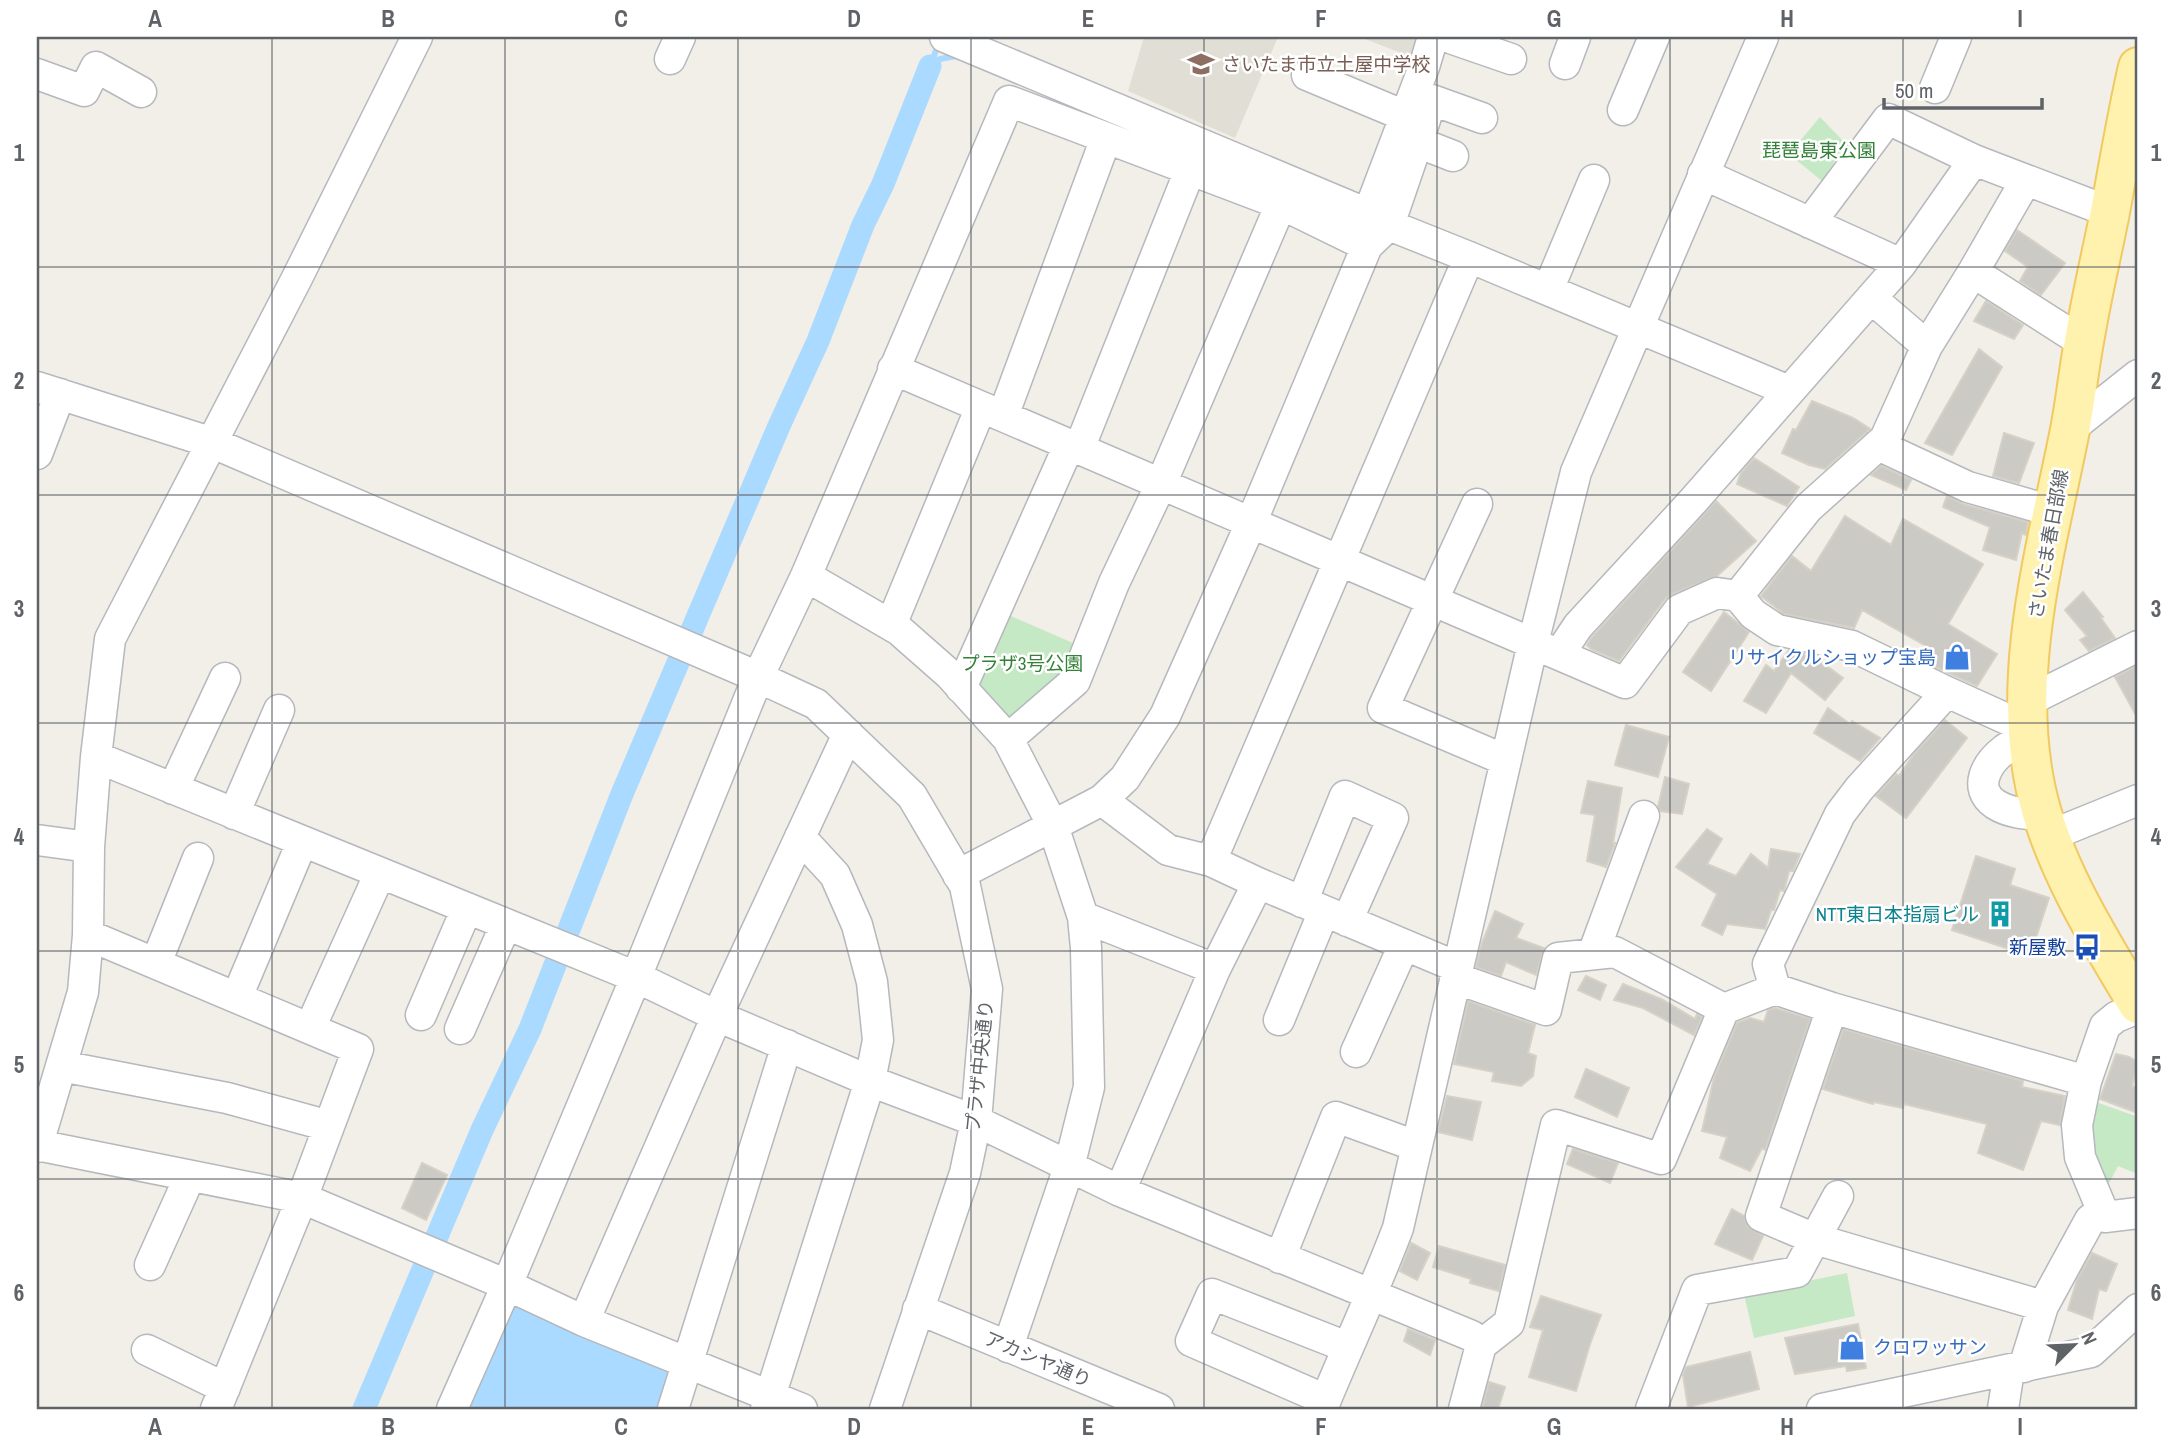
<svg xmlns="http://www.w3.org/2000/svg" width="2175" height="1446" viewBox="0 0 2175 1446" font-family="'Archivo Narrow','Noto Sans JP',sans-serif">
<rect width="100%" height="100%" fill="#f1efe8"/>
<path fill="#e1ded6" d="M 1144,37 L 1278,37 L 1235,138 L 1128,91 Z
M 1360,37 L 1418,37 L 1411,57 Z"/>
<path fill="#c5e8c5" d="M 1820,117 L 1846,144 L 1822,181 L 1789,154 Z
M 1004,613 L 1073,643 L 1060,676 L 1013,724 L 975,694 Z
M 2090,1100 L 2138,1117 L 2138,1174 L 2118,1166 L 2102,1197 L 2085,1113 Z
M 1847,1273 L 1855,1316 L 1754,1338 L 1744,1294 Z"/>
<path fill="#aadaff" d="M 516,1300 L 667,1365 L 671,1374 L 660,1409 L 461,1409 Z"/>
<g fill="none" stroke-linecap="round" stroke-linejoin="round">
<path stroke="#aadaff" stroke-width="6" d="M 931,64 L 939,42
M 930,66 L 940,59 L 956,56"/>
<path stroke="#aadaff" stroke-width="23" d="M 364,1409 L 482,1130 L 530,1029 L 622,794 L 779,426 L 818,341 L 863,225 L 883,184 L 930,66"/>
</g>
<path fill="#cccac5" stroke="#d6d1c6" stroke-width="2" d="M 2017,230 L 2065,263 L 2041,295 L 2020,281 L 2028,267 L 2005,251 Z
M 1986,301 L 2023,325 L 2014,339 L 1974,321 Z
M 1979,349 L 2002,367 L 1952,455 L 1925,443 Z
M 1812,401 L 1853,418 L 1870,429 L 1825,469 L 1809,465 L 1782,453 L 1793,429 L 1796,430 Z
M 2004,433 L 2034,443 L 2019,483 L 1993,476 Z
M 1754,458 L 1799,487 L 1787,506 L 1737,484 L 1741,473 Z
M 1881,466 L 1911,480 L 1906,490 L 1871,475 Z
M 1947,496 L 1963,504 L 2028,522 L 2026,535 L 2022,533 L 2016,560 L 1983,550 L 1990,527 L 1943,507 Z
M 1716,501 L 1756,541 L 1717,576 L 1672,594 L 1665,599 L 1619,661 L 1591,649 L 1587,645 L 1592,637 Z
M 1845,516 L 1891,545 L 1903,519 L 1983,564 L 1948,624 L 1997,654 L 1977,686 L 1918,659 L 1926,646 L 1862,610 L 1854,628 L 1784,614 L 1761,596 L 1792,556 L 1811,571 Z
M 2083,592 L 2103,617 L 2101,618 L 2115,638 L 2089,651 L 2080,640 L 2087,636 L 2065,610 Z
M 1724,612 L 1749,632 L 1711,691 L 1683,672 Z
M 1789,650 L 1813,656 L 1843,678 L 1825,700 L 1791,673 L 1766,713 L 1744,701 L 1766,665 L 1774,671 Z
M 2138,665 L 2138,719 L 2115,677 Z
M 1828,708 L 1850,724 L 1852,721 L 1880,738 L 1860,761 L 1814,733 Z
M 1945,720 L 1967,738 L 1906,818 L 1876,796 L 1896,774 L 1899,776 L 1914,754 Z
M 1626,725 L 1669,737 L 1658,777 L 1615,765 Z
M 1665,777 L 1689,784 L 1682,814 L 1660,811 L 1658,807 Z
M 1588,781 L 1622,788 L 1613,843 L 1615,843 L 1606,867 L 1587,861 L 1595,815 L 1581,813 Z
M 1707,829 L 1722,839 L 1707,864 L 1736,876 L 1751,854 L 1768,868 L 1771,849 L 1800,854 L 1793,871 L 1789,871 L 1784,891 L 1780,890 L 1774,910 L 1771,910 L 1765,929 L 1727,924 L 1722,935 L 1702,925 L 1717,894 L 1676,867 Z
M 1976,856 L 2015,869 L 2010,885 L 2049,898 L 2030,956 L 1952,930 Z
M 1495,911 L 1523,924 L 1516,938 L 1544,948 L 1536,975 L 1506,962 L 1501,976 L 1476,967 L 1482,943 Z
M 1586,976 L 1606,985 L 1600,1000 L 1578,990 Z
M 1623,984 L 1661,999 L 1695,1019 L 1697,1014 L 1702,1017 L 1694,1035 L 1643,1008 L 1614,1000 Z
M 1468,1001 L 1535,1025 L 1528,1053 L 1536,1056 L 1533,1076 L 1521,1086 L 1492,1081 L 1494,1072 L 1454,1064 Z
M 1775,1008 L 1810,1019 L 1765,1150 L 1762,1148 L 1750,1171 L 1720,1158 L 1727,1137 L 1702,1131 L 1714,1078 L 1737,1023 L 1750,1018 L 1764,1022 L 1768,1010 Z
M 1843,1029 L 2023,1081 L 2022,1087 L 2065,1096 L 2060,1125 L 2041,1121 L 2023,1170 L 1978,1153 L 1987,1124 L 1904,1104 L 1903,1108 L 1874,1102 L 1873,1104 L 1823,1089 Z
M 2116,1054 L 2129,1057 L 2138,1062 L 2132,1086 L 2138,1089 L 2138,1113 L 2100,1099 Z
M 1586,1069 L 1629,1088 L 1617,1117 L 1575,1097 Z
M 1447,1096 L 1481,1102 L 1472,1140 L 1438,1132 Z
M 1573,1149 L 1618,1163 L 1610,1183 L 1567,1164 Z
M 422,1163 L 447,1175 L 426,1220 L 402,1208 Z
M 1732,1209 L 1744,1216 L 1748,1227 L 1763,1236 L 1752,1260 L 1715,1244 Z
M 1411,1243 L 1430,1253 L 1417,1280 L 1400,1271 Z
M 1439,1246 L 1505,1265 L 1499,1291 L 1470,1283 L 1471,1279 L 1433,1267 Z
M 2092,1253 L 2117,1264 L 2106,1291 L 2099,1289 L 2092,1319 L 2068,1310 L 2077,1280 Z
M 1541,1296 L 1601,1315 L 1590,1344 L 1576,1391 L 1529,1377 L 1543,1330 L 1530,1327 Z
M 1858,1324 L 1866,1368 L 1847,1371 L 1846,1366 L 1795,1374 L 1785,1338 Z
M 1408,1329 L 1435,1340 L 1430,1355 L 1404,1341 Z
M 1750,1352 L 1759,1389 L 1688,1407 L 1683,1375 L 1686,1367 Z
M 1489,1382 L 1505,1387 L 1498,1409 L 1482,1409 Z"/>
<g fill="none" stroke-linecap="round" stroke-linejoin="round">
<g stroke="#b5b8bc" stroke-width="33">
<path id="minor" d="M 945,37 L 1368,214
M 1453,39 L 1511,59
M 670,59 L 680,37
M 1565,64 L 1575,37
M 37,74 L 84,91 L 96,67 L 141,92
M 1307,75 L 1405,116
M 1935,88 L 1956,37
M 1432,100 L 1482,118
M 1623,110 L 1654,37
M 1417,142 L 1453,156
M 1703,174 L 1901,264
M 1810,223 L 1888,119 L 1974,160 L 2110,212
M 1389,225 L 1469,257 L 1789,391
M 1973,272 L 2084,343
M 1548,290 L 1594,180
M 1927,346 L 1973,272 L 2026,180
M 893,369 L 1625,683 L 1679,610 L 1717,593 L 1738,596 L 1753,614 L 1777,630 L 1852,646 L 1947,692 L 1859,789 L 1840,814 L 1768,964 L 1775,989 L 1832,1008 L 2086,1081
M 37,387 L 213,443 L 758,677 L 816,704 L 912,796 L 965,886 L 987,989 L 976,1121 L 965,1173 L 885,1409
M 1003,416 L 1106,138
M 2070,429 L 2138,375
M 1878,445 L 1968,487 L 2052,511
M 1079,449 L 1190,170
M 37,454 L 60,394
M 1477,504 L 1383,708 L 1505,760
M 806,576 L 899,630 L 949,674 L 1008,739 L 1053,826 L 1083,917 L 1086,948 L 1089,1087 L 1069,1167 L 1008,1347
M 1738,596 L 1808,508 L 1885,439 L 1927,346 L 1871,298
M 891,625 L 981,407
M 1560,653 L 1578,626 L 1694,500 L 1901,264 L 1974,160
M 961,688 L 1069,445
M 1947,692 L 2029,729
M 2028,701 L 2138,646
M 1008,739 L 1075,681 L 1114,583 L 1161,484 L 1281,204
M 2030,741 C 2021,743 2011,744 2004,750 C 1987,763 1972,788 1995,804 C 2009,813 2026,814 2042,815
M 96,757 L 636,977 L 717,1016 L 870,1081 L 976,1121 L 1120,1191 L 1472,1336 L 1481,1345
M 173,789 L 225,678
M 1102,800 L 1168,850 L 1211,861 L 1258,883 L 1215,969 L 1120,1191
M 234,814 L 279,710
M 2049,836 L 2138,800
M 37,840 L 89,847
M 1211,861 L 1469,257
M 958,875 L 1102,800 L 1125,778 L 1165,716 L 1251,523 L 1367,246 L 1389,225 L 1426,117
M 1258,883 L 1457,967
M 1302,902 L 1345,796 L 1393,818 L 1347,921
M 1083,917 L 1215,969
M 88,935 L 358,1049 L 302,1198 L 216,1409
M 1593,954 L 1644,816
M 156,963 L 198,858
M 1455,978 L 1546,1010 L 1558,958 L 1615,952 L 1724,1009 L 1775,989
M 237,997 L 302,842
M 1832,1008 L 1761,1216 L 1815,1239 L 2043,1306
M 2138,1008 L 2116,1017 L 2105,1026 L 2086,1081 L 2077,1125 L 2080,1157 L 2105,1217 L 2138,1213
M 421,1015 L 467,908
M 1279,1020 L 1324,911
M 310,1028 L 380,873
M 460,1029 L 506,924
M 1356,1052 L 1404,945
M 61,1066 L 227,1098 L 329,1126
M 37,1145 L 302,1198 L 507,1285 L 584,1321 L 802,1409
M 37,1147 L 83,992 L 88,935 L 89,847 L 96,757 L 110,639 L 297,278 L 417,37
M 1280,1258 L 1336,1117 L 1416,1146
M 150,1265 L 190,1176
M 918,1309 L 1159,1409
M 584,1321 L 717,1016 L 848,734
M 147,1350 L 225,1388
M 2024,1367 L 2043,1306 L 2090,1220 L 2102,1210
M 1326,1400 L 1191,1341 L 1212,1294 L 1347,1347
M 452,1409 L 507,1285 L 636,977 L 758,677 L 806,576 L 1009,101 L 1281,204 L 1367,246 L 1368,214 L 1424,67 L 1433,37
M 673,1409 L 787,1045
M 766,1409 L 870,1081 L 878,1040 L 872,982 L 857,925 L 835,875 L 800,837
M 1322,1409 C 1347,1348 1375,1289 1398,1228 L 1533,643 L 1576,472 L 1763,37
M 1464,1409 L 1481,1345 L 1509,1323 L 1556,1125 L 1661,1159 L 1724,1009
M 1651,1409 L 1697,1290 L 1797,1272 L 1838,1196
M 1822,1409 L 2091,1352 L 2138,1309
M 2003,1409 L 2009,1370"/>
</g>
<g stroke="#f2c960" stroke-width="42">
<path id="major" d="M 2138,67 C 2127,115 2119,163 2110,212 C 2102,253 2092,294 2085,336 C 2079,367 2076,399 2070,430 C 2047,546 2010,671 2036,790 C 2052,864 2099,939 2138,1004"/>
</g>
<use href="#minor" stroke="#fff" stroke-width="30"/>
<use href="#major" stroke="#fff2af" stroke-width="38"/>
</g>
<path fill="none" stroke="#5f6368" stroke-width="2" stroke-opacity="0.55" d="M 272,37 L 272,1409M 505,37 L 505,1409M 738,37 L 738,1409M 971,37 L 971,1409M 1204,37 L 1204,1409M 1437,37 L 1437,1409M 1670,37 L 1670,1409M 1903,37 L 1903,1409M 37,267 L 2138,267M 37,495 L 2138,495M 37,723 L 2138,723M 37,951 L 2138,951M 37,1179 L 2138,1179"/>
<defs>
<g id="school-bare" transform="scale(2.1)"><path d="M0-5L7-2L0 1L-7-2ZM-4 1L0 2.5L4 1V4Q0 6-4 4Z" fill="#8d6e63" stroke="#fff" stroke-width="2.5" paint-order="stroke"/></g>
<g id="shop-bare" transform="scale(2.1)"><path d="M-5-2.5h2.3a2.7 3.5 0 0 1 5.4 0H5L5.5 6h-11ZM-1.5-2.5h3a1.5 2.3 0 0 0-3 0Z" fill="#3f7fe0" stroke="#fff" stroke-width="2.5" paint-order="stroke"/></g>
<g id="building-bare" transform="scale(2.1)"><path d="M-4-6H4V6H1V3H-1V6H-4ZM-2.5-4.3h1.7v1.8h-1.7ZM.8-4.3h1.7v1.8H.8ZM-2.5-1h1.7V.8h-1.7ZM.8-1h1.7V.8H.8Z" fill="#0f9aa8" stroke="#fff" stroke-width="2.5" paint-order="stroke"/></g>
<g id="bus-bare" transform="scale(2.1)"><path d="M-5-6H5V4H4V6H2V4H-2V6H-4V4H-5ZM-3.5-4V0h7V-4ZM-3.5 1.2v1.5H-2V1.2ZM2 1.2v1.5H3.5V1.2Z" fill="#1a4fb4" stroke="#fff" stroke-width="2.5" paint-order="stroke"/></g>
</defs>
<g fill-rule="evenodd">
<use href="#school-bare" x="1201" y="64"/>
<use href="#shop-bare" x="1957" y="657"/>
<use href="#building-bare" x="2000" y="914"/>
<use href="#bus-bare" x="2087" y="947"/>
<use href="#shop-bare" x="1852" y="1347"/>
</g>
<g text-anchor="middle" dominant-baseline="central" stroke-width="5" stroke-linejoin="round" paint-order="stroke">
<g font-size="19" fill="#785e54" stroke="#fff" text-anchor="start">
<text x="1222" y="64">さいたま市立土屋中学校</text>
</g>
<g font-size="19" fill="#348238" stroke="#fff">
<text x="1819" y="150">琵琶島東公園</text>
<text x="1022" y="663">プラザ3号公園</text>
</g>
<g font-size="19" fill="#5f6368" stroke="#fff">
<text transform="translate(2048 544) rotate(-80)">さいたま春日部線</text>
<text transform="translate(979 1066) rotate(-84)">プラザ中央通り</text>
<text transform="translate(1038 1359) rotate(23)">アカシヤ通り</text>
</g>
<g font-size="19" fill="#366cbe" stroke="#fff" text-anchor="end">
<text x="1936" y="657">リサイクルショップ宝島</text>
<text x="1873" y="1347" text-anchor="start">クロワッサン</text>
</g>
<g font-size="19" fill="#0d838f" stroke="#fff" text-anchor="end">
<text x="1979" y="914">NTT東日本指扇ビル</text>
</g>
<g font-size="19" fill="#164399" stroke="#fff" text-anchor="end">
<text x="2066" y="947">新屋敷</text>
</g>
</g>
<rect width="2175" height="1446" fill="none" stroke="#ffffff" stroke-width="77"/>
<g transform="translate(2074 1345) rotate(66)" stroke="#ffffff" stroke-width="5" paint-order="stroke">
<path d="M0-5L12 26L0 18L-12 26Z" fill="#5f6368"/>
<text y="-10" font-size="19" font-weight="bold" text-anchor="middle" fill="#5f6368">N</text>
</g>
<path d="M1884 98v10h158v-10" fill="none" stroke="#5f6368" stroke-width="3.5"/>
<text x="1895" y="98" font-size="21" fill="#5f6368" stroke="#ffffff" stroke-width="5" paint-order="stroke">50 m</text>
<rect x="38" y="38" width="2098" height="1370" fill="none" stroke="#5f6368" stroke-width="2.5"/>
<g font-size="23" text-anchor="middle" font-weight="bold" fill="#5f6368">
<text x="155" y="27">A</text>
<text x="388" y="27">B</text>
<text x="621" y="27">C</text>
<text x="854" y="27">D</text>
<text x="1088" y="27">E</text>
<text x="1321" y="27">F</text>
<text x="1554" y="27">G</text>
<text x="1787" y="27">H</text>
<text x="2020" y="27">I</text>
<text x="19" y="161">1</text>
<text x="2156" y="161">1</text>
<text x="19" y="389">2</text>
<text x="2156" y="389">2</text>
<text x="19" y="617">3</text>
<text x="2156" y="617">3</text>
<text x="19" y="845">4</text>
<text x="2156" y="845">4</text>
<text x="19" y="1073">5</text>
<text x="2156" y="1073">5</text>
<text x="19" y="1301">6</text>
<text x="2156" y="1301">6</text>
<text x="155" y="1435">A</text>
<text x="388" y="1435">B</text>
<text x="621" y="1435">C</text>
<text x="854" y="1435">D</text>
<text x="1088" y="1435">E</text>
<text x="1321" y="1435">F</text>
<text x="1554" y="1435">G</text>
<text x="1787" y="1435">H</text>
<text x="2020" y="1435">I</text>
</g>
</svg>
